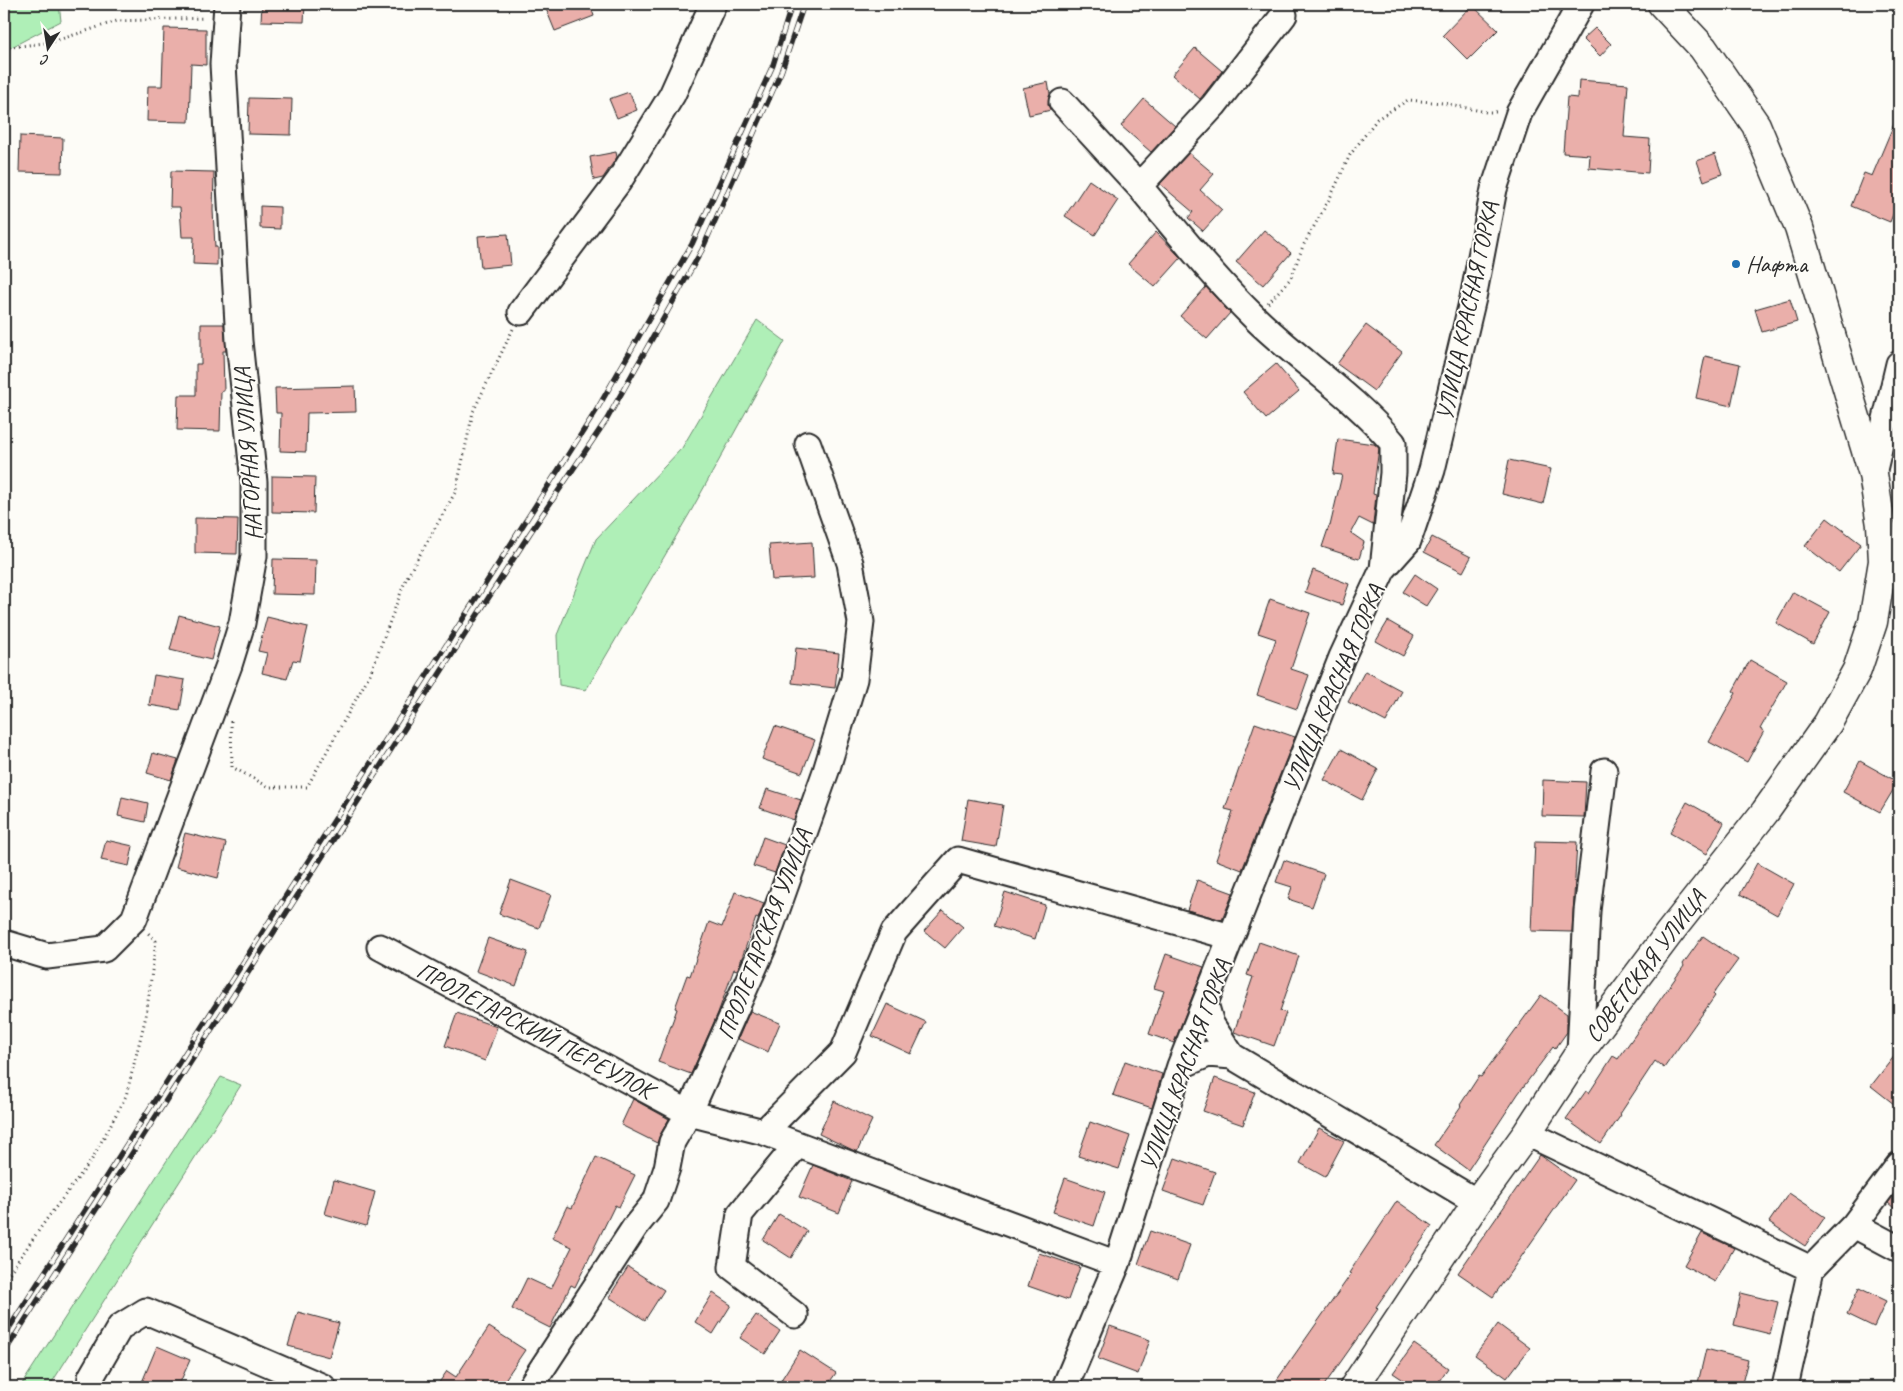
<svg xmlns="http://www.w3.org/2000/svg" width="1903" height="1391" viewBox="0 0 1903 1391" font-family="Caveat,sans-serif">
<rect width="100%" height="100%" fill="#fdfcf7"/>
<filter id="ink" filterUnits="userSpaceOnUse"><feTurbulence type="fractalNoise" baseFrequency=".02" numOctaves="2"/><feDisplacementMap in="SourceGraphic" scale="10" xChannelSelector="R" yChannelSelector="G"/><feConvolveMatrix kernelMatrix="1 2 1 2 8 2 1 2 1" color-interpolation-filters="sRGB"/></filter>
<g filter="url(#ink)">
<path fill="#afefb7" stroke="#6d8d71" d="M 4,4 L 59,4 L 61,21 L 4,51 Z
M 757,320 L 785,341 L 691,511 L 586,690 L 559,685 L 557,635 L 596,539 L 682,448 Z
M 221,1077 L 241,1085 L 49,1387 L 20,1387 Z"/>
<path fill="#eaafaa" stroke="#2b2b2b" d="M 262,4 L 305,4 L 304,22 L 261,21 Z
M 544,4 L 590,4 L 594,16 L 555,31 Z
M 1472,5 L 1498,30 L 1468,60 L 1443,35 Z
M 164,28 L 206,29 L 206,65 L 191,64 L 189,122 L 147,121 L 148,86 L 162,86 Z
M 1595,28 L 1611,44 L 1600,56 L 1583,39 Z
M 1195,48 L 1222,71 L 1200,99 L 1172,75 Z
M 1579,80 L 1628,84 L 1624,137 L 1650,139 L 1648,173 L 1589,168 L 1590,155 L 1563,153 L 1567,97 L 1578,98 Z
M 1048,82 L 1050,94 L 1048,105 L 1051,110 L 1029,115 L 1023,88 Z
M 629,92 L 637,110 L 617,118 L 609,99 Z
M 249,98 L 292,99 L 291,135 L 248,134 Z
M 1144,99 L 1175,126 L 1151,152 L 1121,126 Z
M 1899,112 L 1899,199 L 1890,222 L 1851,206 L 1864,173 L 1872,176 Z
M 20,136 L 63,138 L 62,173 L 19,172 Z
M 616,152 L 617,157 L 603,178 L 594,180 L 590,157 Z
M 1189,153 L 1214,174 L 1200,190 L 1222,210 L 1203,231 L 1188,218 L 1193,212 L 1160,184 Z
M 1715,154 L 1722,174 L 1704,181 L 1697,161 Z
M 171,171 L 214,172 L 213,210 L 215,247 L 217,247 L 217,265 L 193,264 L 194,237 L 182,237 L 180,207 L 170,207 Z
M 1089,180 L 1118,200 L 1095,235 L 1065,216 Z
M 260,206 L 280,207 L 280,229 L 260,228 Z
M 1264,230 L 1291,253 L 1263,285 L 1236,262 Z
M 1156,232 L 1181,258 L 1155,287 L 1128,264 Z
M 508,234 L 511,265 L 481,268 L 478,236 Z
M 1206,287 L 1230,313 L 1207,339 L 1180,316 Z
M 1790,299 L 1797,322 L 1762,332 L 1755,309 Z
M 201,324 L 224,324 L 226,351 L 223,351 L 224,391 L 221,391 L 220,431 L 177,430 L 178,395 L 196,395 L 196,364 L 201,364 Z
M 1366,325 L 1402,352 L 1374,391 L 1337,364 Z
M 1705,356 L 1740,364 L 1731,406 L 1696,398 Z
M 1276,364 L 1299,391 L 1266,419 L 1243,392 Z
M 355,386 L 356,412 L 307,413 L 306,452 L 280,451 L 281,413 L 276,413 L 275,388 Z
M 1338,439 L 1374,444 L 1379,448 L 1373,494 L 1376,495 L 1373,525 L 1359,518 L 1351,533 L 1364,542 L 1359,559 L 1322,547 L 1329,526 L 1330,526 L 1342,475 L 1333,474 Z
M 1509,460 L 1551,469 L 1543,504 L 1502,494 Z
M 272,476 L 315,477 L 314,513 L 272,512 Z
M 195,518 L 238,519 L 237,554 L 195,553 Z
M 1827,518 L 1861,544 L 1839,572 L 1805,546 Z
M 1432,537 L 1471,557 L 1463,572 L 1424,552 Z
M 812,542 L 814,578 L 772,580 L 769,545 Z
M 273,559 L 316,560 L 315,595 L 272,594 Z
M 1313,570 L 1349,584 L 1342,605 L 1305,592 Z
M 1415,574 L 1437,589 L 1426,606 L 1403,592 Z
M 1793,592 L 1830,612 L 1813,644 L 1776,623 Z
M 1270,599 L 1310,613 L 1291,669 L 1309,675 L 1297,709 L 1257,695 L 1276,639 L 1258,633 Z
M 179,615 L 220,626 L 211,660 L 170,650 Z
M 267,617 L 308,627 L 300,661 L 293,660 L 287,679 L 262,673 L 267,653 L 258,651 Z
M 1388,621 L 1414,636 L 1403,656 L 1376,641 Z
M 796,648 L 839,653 L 835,688 L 792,683 Z
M 1750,660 L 1787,681 L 1760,729 L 1764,731 L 1747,762 L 1709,742 L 1736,693 L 1733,691 Z
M 1365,671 L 1402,691 L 1386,722 L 1348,702 Z
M 154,675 L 185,680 L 180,710 L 149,705 Z
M 1255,723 L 1295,737 L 1242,870 L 1216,860 L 1233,811 L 1225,809 Z
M 775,726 L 815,740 L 802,773 L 762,759 Z
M 1341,749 L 1378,769 L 1362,800 L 1324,780 Z
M 153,753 L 178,760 L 171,780 L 147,773 Z
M 1860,761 L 1898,782 L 1880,812 L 1843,792 Z
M 1543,780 L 1586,782 L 1584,817 L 1542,816 Z
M 767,789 L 801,800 L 794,820 L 760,808 Z
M 122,797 L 148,803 L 145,822 L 118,816 Z
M 968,799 L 1003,805 L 996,847 L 961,841 Z
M 1687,802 L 1724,823 L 1707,854 L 1670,833 Z
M 185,833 L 226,843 L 218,878 L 176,867 Z
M 763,837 L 785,845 L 775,873 L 753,866 Z
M 106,840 L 133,846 L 129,866 L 101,860 Z
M 1535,841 L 1577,842 L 1572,932 L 1531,931 Z
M 1284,860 L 1324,874 L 1312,907 L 1288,899 L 1292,887 L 1276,882 Z
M 1757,863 L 1794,884 L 1777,915 L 1740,894 Z
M 511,880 L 551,895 L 539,928 L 499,914 Z
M 1197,880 L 1233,893 L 1222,920 L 1187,910 Z
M 735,892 L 764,903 L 758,919 L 756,918 L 739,966 L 737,970 L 734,969 L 718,1013 L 691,1074 L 658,1062 L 677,1009 L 675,1008 L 687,975 L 690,976 L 709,922 L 722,927 Z
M 1005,892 L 1045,905 L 1035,939 L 994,926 Z
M 943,910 L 963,927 L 945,948 L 924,931 Z
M 1703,936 L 1738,960 L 1713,994 L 1715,996 L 1664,1068 L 1655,1061 L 1620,1114 L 1621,1115 L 1601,1144 L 1566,1119 L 1586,1091 L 1589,1093 L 1613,1056 L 1618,1059 L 1684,966 L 1683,964 Z
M 488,938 L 528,952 L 516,986 L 476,971 Z
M 1259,942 L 1299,956 L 1280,1011 L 1286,1013 L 1274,1046 L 1234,1032 L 1253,977 L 1247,975 Z
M 1166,954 L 1204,967 L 1174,1043 L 1149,1034 L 1164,991 L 1154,988 Z
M 1541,995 L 1567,1014 L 1567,1032 L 1555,1049 L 1553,1047 L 1518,1094 L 1468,1170 L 1434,1145 L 1461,1106 L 1460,1105 L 1479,1076 L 1481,1077 Z
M 887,1004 L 926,1022 L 911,1054 L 872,1036 Z
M 750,1011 L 780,1023 L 768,1052 L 738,1039 Z
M 457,1013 L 497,1027 L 485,1061 L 445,1046 Z
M 1899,1050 L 1899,1108 L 1871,1086 Z
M 1125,1061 L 1162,1074 L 1152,1108 L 1113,1095 Z
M 1215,1078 L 1255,1092 L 1243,1125 L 1203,1111 Z
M 633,1099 L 669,1119 L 660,1135 L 657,1143 L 621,1125 Z
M 834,1101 L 872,1120 L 857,1152 L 819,1134 Z
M 1090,1122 L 1130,1136 L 1119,1169 L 1078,1156 Z
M 1319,1128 L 1344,1141 L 1325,1177 L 1300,1163 Z
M 1540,1155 L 1575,1180 L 1493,1297 L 1458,1273 Z
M 596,1157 L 635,1175 L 619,1207 L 615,1205 L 575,1287 L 571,1285 L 550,1328 L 512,1309 L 527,1278 L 551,1289 L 572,1247 L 552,1238 L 567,1206 L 572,1208 Z
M 1175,1158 L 1215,1172 L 1203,1205 L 1163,1191 Z
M 813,1165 L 852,1181 L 839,1213 L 799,1197 Z
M 1065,1178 L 1105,1192 L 1094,1226 L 1053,1212 Z
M 334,1180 L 375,1192 L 366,1226 L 325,1214 Z
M 1899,1189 L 1899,1212 L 1888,1203 Z
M 1789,1193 L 1825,1217 L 1805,1246 L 1769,1222 Z
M 1397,1201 L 1432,1226 L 1376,1307 L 1378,1309 L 1323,1387 L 1272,1387 L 1351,1274 L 1349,1273 Z
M 779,1214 L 807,1231 L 791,1258 L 763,1240 Z
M 1150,1231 L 1190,1245 L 1178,1279 L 1138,1264 Z
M 1702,1233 L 1734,1248 L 1715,1282 L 1684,1265 Z
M 1039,1253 L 1080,1267 L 1068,1300 L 1028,1286 Z
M 628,1267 L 664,1290 L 645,1320 L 609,1297 Z
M 1859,1288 L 1886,1301 L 1874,1327 L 1847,1314 Z
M 713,1293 L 731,1305 L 713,1334 L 695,1322 Z
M 1741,1293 L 1778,1302 L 1770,1334 L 1734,1325 Z
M 298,1312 L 339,1323 L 329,1357 L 288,1346 Z
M 756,1315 L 780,1331 L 765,1354 L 740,1338 Z
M 1498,1324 L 1530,1348 L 1507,1378 L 1475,1355 Z
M 1110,1326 L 1150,1340 L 1138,1374 L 1098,1359 Z
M 489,1327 L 525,1350 L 500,1387 L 436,1387 L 447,1371 L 456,1377 Z
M 1414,1344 L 1448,1368 L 1435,1387 L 1414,1387 L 1393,1373 Z
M 157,1346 L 190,1360 L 178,1387 L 140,1387 Z
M 1706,1349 L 1748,1360 L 1741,1387 L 1713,1387 L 1698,1383 Z
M 800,1350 L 836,1373 L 826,1387 L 793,1387 L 781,1380 Z"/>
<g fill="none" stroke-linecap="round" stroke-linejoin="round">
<g stroke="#2b2b2b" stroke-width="29">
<path id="minor" d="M 1284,15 L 1214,105 L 1139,186 C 1176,230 1213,277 1255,318 C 1299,361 1353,395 1393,443 L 1393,473 L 1383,569
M 1062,102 L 1139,186
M 521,312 L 619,181 L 672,95 L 713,4
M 1873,474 L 1899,364
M 4,943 L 47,956 L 104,949 L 134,919 L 229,665 L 242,623 L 254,556 L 254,482 L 239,341 L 223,64 L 227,4
M 380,947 L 689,1113 L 764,1132 L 1117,1264
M 1205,1003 L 1211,1024 L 1232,1056
M 1580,1052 L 1587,911 L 1604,771
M 1180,1066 L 1208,1054 L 1232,1056 L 1477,1202
M 764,1132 L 843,1052 L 894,932 L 958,860 L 1231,937
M 1527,1133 L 1811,1269
M 1854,1225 L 1899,1249
M 795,1315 L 732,1267 L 740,1214 L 797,1145
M 90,1387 L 91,1377 L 120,1327 L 146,1311 L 323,1387
M 530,1387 L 635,1227 L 656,1201 L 667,1168 L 672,1142 L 689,1113 L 765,943 L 826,771 L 854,679 L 861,622 L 850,563 L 808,444
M 1065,1387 L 1117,1264 L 1180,1066 L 1342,657 L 1383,569 L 1408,541 L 1432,470 L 1473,298 L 1494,189 L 1519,113 L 1581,4
M 1785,1387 L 1811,1269 L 1854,1225 L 1899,1165"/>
</g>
<g stroke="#2b2b2b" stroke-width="31">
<path id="major" d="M 1354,1387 L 1477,1202 L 1527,1133 L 1580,1052 L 1670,932 L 1765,812 L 1828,723 L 1857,670 L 1873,622 L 1883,561 L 1881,525 L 1873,474 L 1799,228 L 1756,125 L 1703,48 L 1662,4"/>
</g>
<path stroke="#2b2b2b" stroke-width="3" stroke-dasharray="1 4" stroke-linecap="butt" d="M 4,48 L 52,42 L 117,21 L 205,18
M 1268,303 L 1291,278 L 1303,246 L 1330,198 L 1350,155 L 1377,119 L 1408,100 L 1443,103 L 1486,112 L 1499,112
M 231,721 L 232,767 L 269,787 L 307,787 L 370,674 L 406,579 L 456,491 L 473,412 L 513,329
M 4,1281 L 46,1220 L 91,1161 L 126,1096 L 146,1016 L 156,941 L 147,932"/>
<use href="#minor" stroke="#fdfcf7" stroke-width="25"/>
<use href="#major" stroke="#fdfcf7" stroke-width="28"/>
<g stroke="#2b2b2b" stroke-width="5.5">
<path id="rail" d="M 4,1336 L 596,411 L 692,244 L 773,65 L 792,4
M 4,1353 L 530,533 L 607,419 L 702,250 L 781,72 L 804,4"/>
</g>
<use href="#rail" stroke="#fdfcf7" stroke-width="4" stroke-dasharray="11" stroke-linecap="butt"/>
</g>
</g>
<circle fill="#1f6fb2" stroke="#fdfcf7" stroke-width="2" cx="1736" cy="264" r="5"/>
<g text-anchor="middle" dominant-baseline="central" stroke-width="4" stroke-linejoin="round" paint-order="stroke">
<g font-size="24" fill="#2b2b2b" stroke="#fdfcf7" text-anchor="start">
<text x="1746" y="264">Нафта</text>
</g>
<g font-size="24" fill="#2b2b2b" stroke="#fdfcf7">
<text transform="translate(1467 311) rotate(-78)">УЛИЦА КРАСНАЯ ГОРКА</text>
<text transform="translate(248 454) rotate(-94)">НАГОРНАЯ УЛИЦА</text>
<text transform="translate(1333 688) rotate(-67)">УЛИЦА КРАСНАЯ ГОРКА</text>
<text transform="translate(764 934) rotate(-69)">ПРОЛЕТАРСКАЯ УЛИЦА</text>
<text transform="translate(1645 966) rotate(-53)">СОВЕТСКАЯ УЛИЦА</text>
<text transform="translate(535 1030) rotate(28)">ПРОЛЕТАРСКИЙ ПЕРЕУЛОК</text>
<text transform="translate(1185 1065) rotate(-70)">УЛИЦА КРАСНАЯ ГОРКА</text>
</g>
</g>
<rect width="1903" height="1391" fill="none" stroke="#fdfcf7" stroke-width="20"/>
<rect x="10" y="10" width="1883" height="1371" fill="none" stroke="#2b2b2b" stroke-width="2" filter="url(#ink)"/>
<g transform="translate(48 48) rotate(192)" stroke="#fdfcf7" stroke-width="4" paint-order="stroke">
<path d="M0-4L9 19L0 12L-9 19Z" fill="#2b2b2b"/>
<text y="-8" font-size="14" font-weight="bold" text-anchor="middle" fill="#2b2b2b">С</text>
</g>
</svg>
